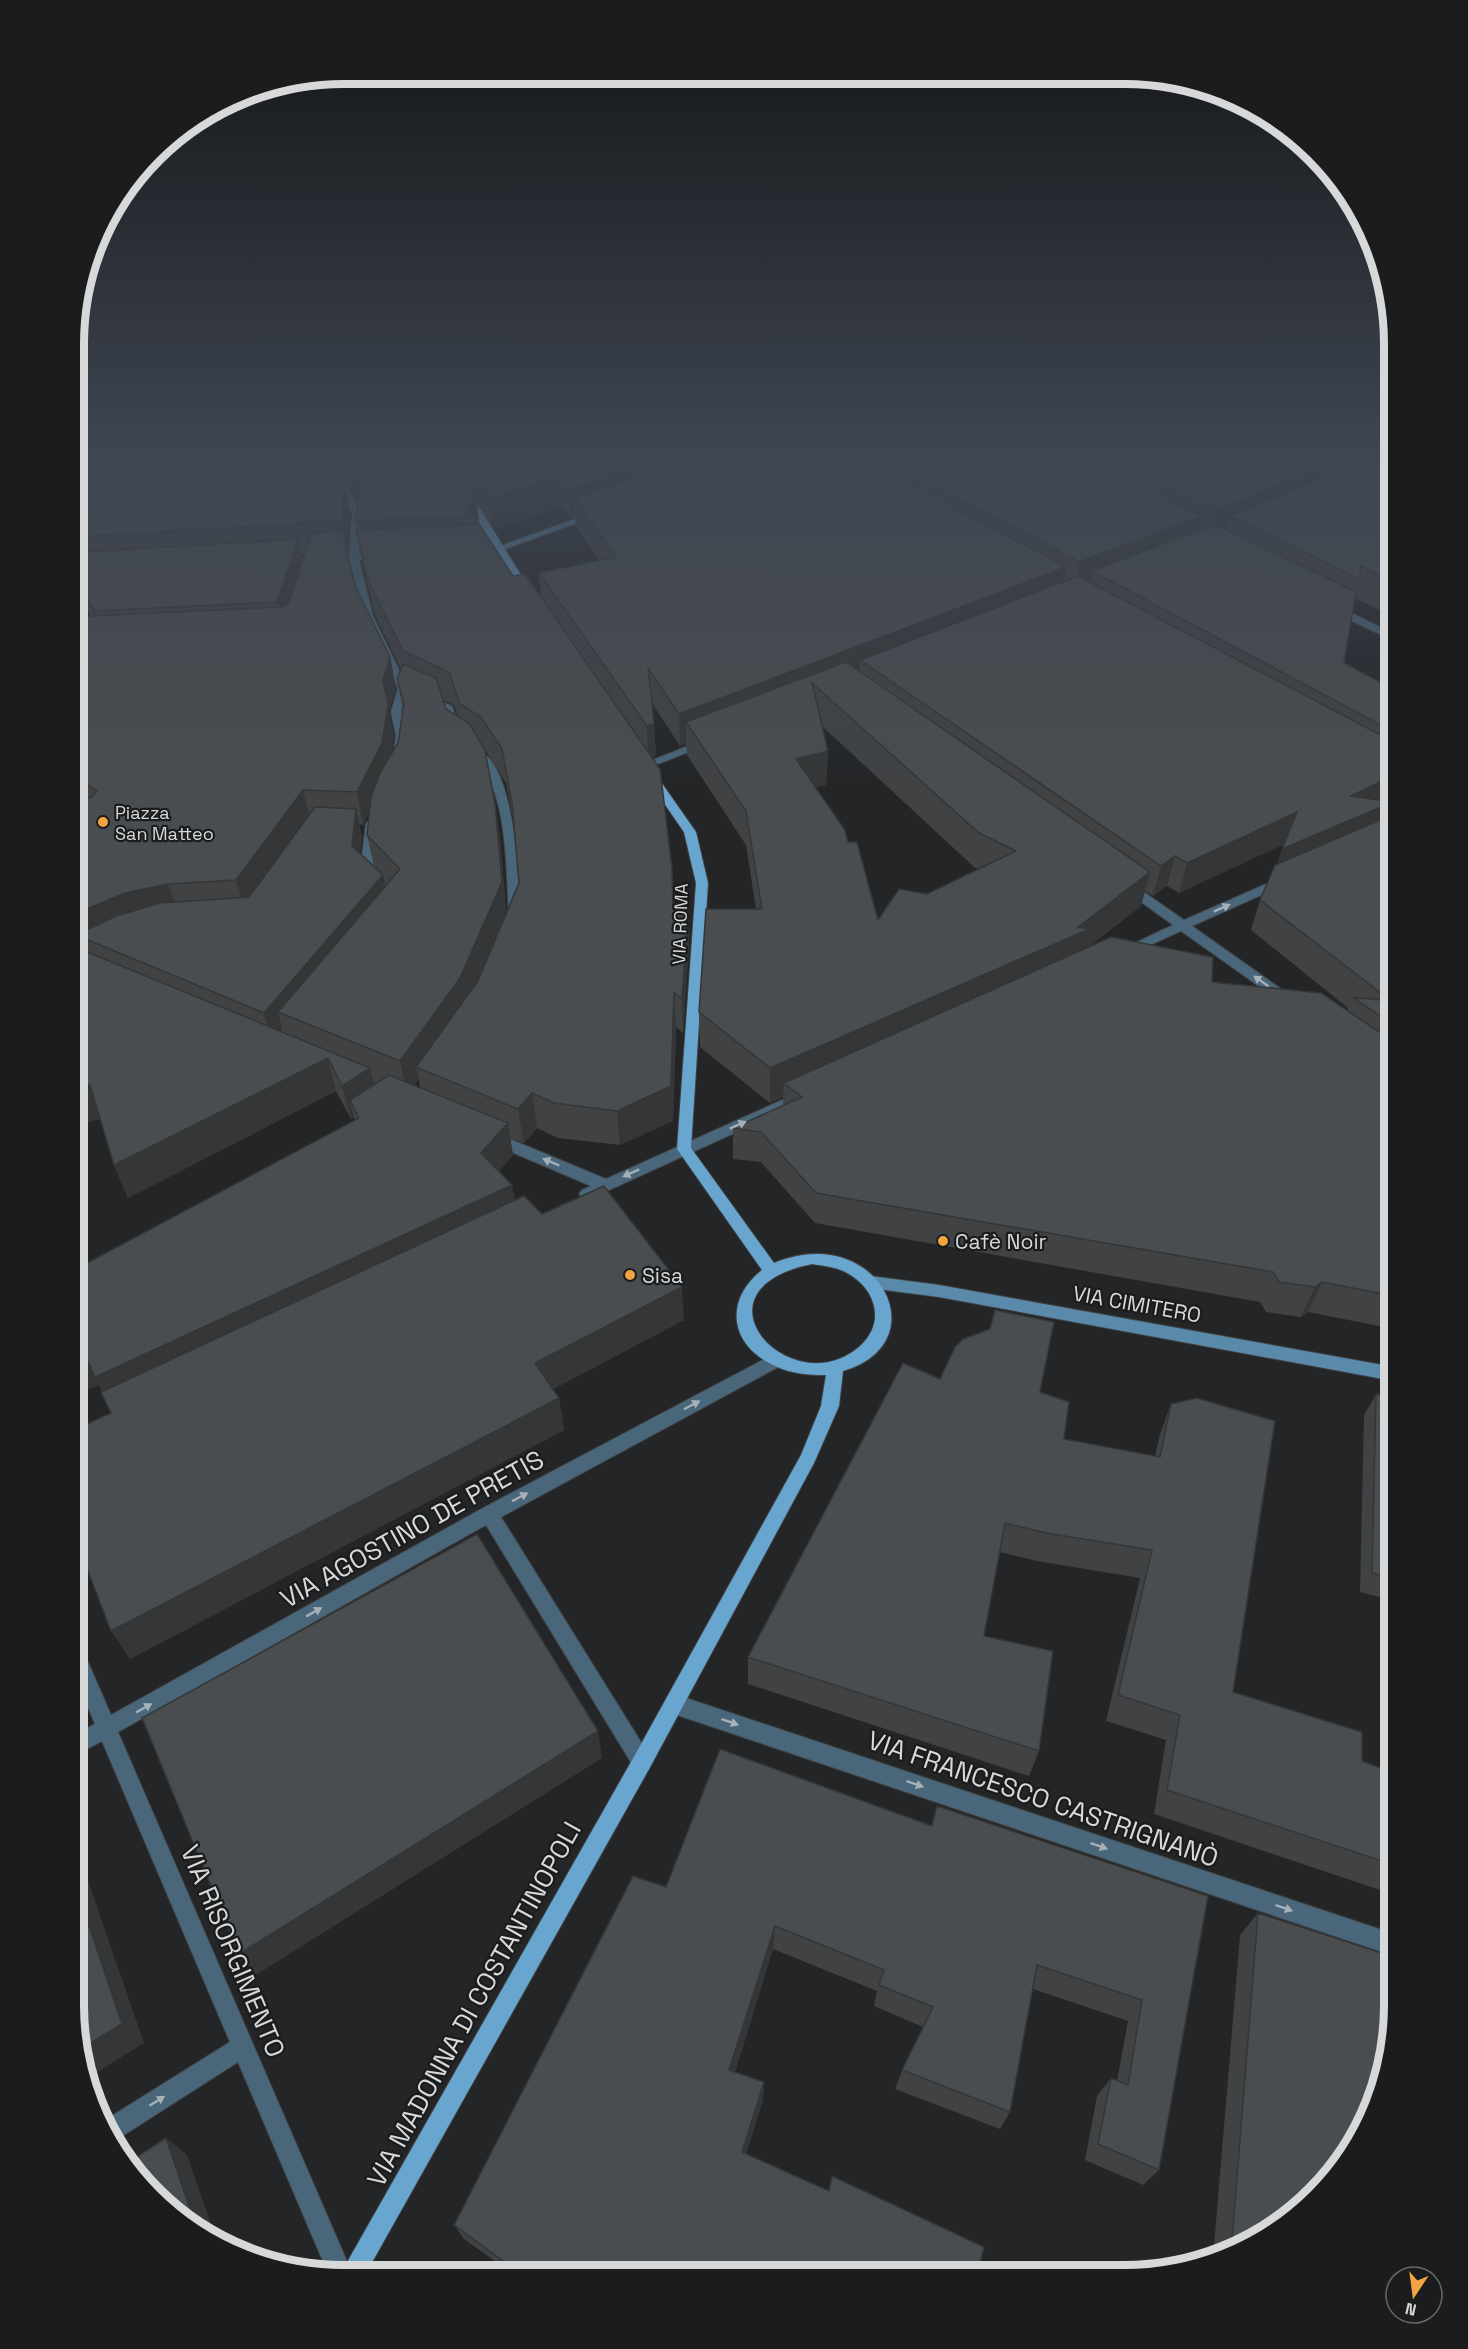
<svg xmlns="http://www.w3.org/2000/svg" width="1468" height="2349" viewBox="0 0 1468 2349" font-family="'Space Grotesk',sans-serif">
<rect width="100%" height="100%" fill="#232527"/>
<g fill="none" stroke-linecap="round" stroke-linejoin="round">
<g stroke="#404243" stroke-width="2">
<path id="street" d="M 320,451 L 328,451 L 362,513 L 359,554 L 381,553 L 386,556 L 381,559 L 359,560 L 373,616 L 408,688 L 401,712 L 408,736 L 404,751 L 400,752 L 394,749 L 396,736 L 391,712 L 398,688 L 363,616 L 350,561 L 330,562 L 325,559 L 330,556 L 349,555 L 352,513 Z
M 83,573 L 88,576 L 86,615 L 94,627 L 89,630 L 85,629 L 76,615 L 78,576 Z
M 1331,607 L 1339,607 L 1394,634 L 1394,641 L 1331,611 Z
M 426,695 L 452,706 L 461,731 L 459,733 L 451,733 L 449,731 L 443,710 L 422,700 L 421,698 Z
M 705,739 L 711,742 L 709,744 L 648,768 L 644,769 L 638,766 Z
M 477,750 C 515,762 519,881 521,916 L 515,920 L 509,916 C 506,872 508,806 483,768 C 480,762 475,758 471,753 Z
M 372,819 L 378,823 L 372,870 L 379,877 L 373,881 L 360,871 L 366,823 Z
M 1282,877 L 1286,878 L 1286,884 L 1192,926 L 1291,996 L 1293,999 L 1291,1002 L 1281,1002 L 1181,931 L 1128,955 L 1123,956 L 1116,952 L 1173,925 L 1123,889 L 1123,883 L 1131,883 L 1184,920 Z
M 800,1092 L 805,1093 L 807,1097 L 805,1101 L 587,1200 L 582,1198 L 579,1194 L 582,1190 L 591,1186 L 488,1142 L 486,1138 L 493,1133 L 498,1134 L 606,1179 Z
M 776,1353 L 782,1355 L 784,1360 L 782,1365 L 501,1517 L 649,1755 L 652,1762 L 649,1769 L 642,1772 L 635,1769 L 486,1525 L 118,1732 L 352,2273 L 328,2273 L 238,2062 L 113,2142 L 102,2122 L 230,2042 L 102,1741 L 74,1756 L 74,1735 L 95,1724 L 74,1674 L 74,1643 L 81,1646 L 111,1715 L 483,1508 Z
M 674,1694 L 1394,1934 L 1394,1956 L 674,1714 L 667,1711 L 664,1704 L 667,1697 Z"/>
</g>
<g stroke="#404243" stroke-width="2">
<path id="secondary" d="M 591,513 L 599,515 L 500,551 L 492,549 Z
M 870,1276 L 939,1285 L 1394,1367 L 1394,1381 L 939,1297 L 870,1288 L 864,1286 L 862,1282 L 864,1278 Z"/>
</g>
<g stroke="#404243" stroke-width="2">
<path id="primary" d="M 469,496 L 474,499 L 532,593 L 531,595 L 522,593 L 464,499 Z
M 652,774 L 656,775 L 696,832 L 708,883 L 691,1148 L 774,1263 C 878,1220 940,1343 843,1371 L 839,1406 L 814,1463 L 649,1769 L 366,2273 L 341,2273 L 635,1755 L 801,1455 L 821,1406 L 826,1375 C 808,1375 792,1374 775,1366 C 730,1346 723,1301 762,1270 L 677,1149 L 696,883 L 684,832 L 646,777 ZM 812,1264 C 824,1266 837,1267 847,1273 C 877,1289 886,1324 859,1347 C 791,1405 684,1290 812,1264 Z"/>
</g>
<use href="#street" fill="#49667a" fill-rule="evenodd"/>
<use href="#secondary" fill="#5a8aaa" fill-rule="evenodd"/>
<use href="#primary" fill="#68a6d0" fill-rule="evenodd"/>
</g>
<path fill="#404244" fill-rule="evenodd" d="M 76,451 L 350,513 L 348,551 L 346,551 L 355,586 L 390,657 L 396,688 L 389,711 L 394,736 L 391,755 L 398,743 L 403,711 L 397,679 L 401,669 L 375,615 L 362,561 L 356,530 L 358,530 L 356,521 L 357,500 L 331,451 L 447,451 L 477,503 L 479,524 L 513,576 L 541,598 L 539,573 L 599,560 L 576,527 L 575,518 L 571,519 L 562,507 L 493,529 L 448,451 L 1394,451 L 1394,617 L 1355,598 L 1344,663 L 1387,686 L 1394,683 L 1394,799 L 1389,801 L 1393,802 L 1388,817 L 1394,814 L 1394,1329 L 1308,1312 L 1301,1317 L 1266,1312 L 1260,1302 L 815,1223 L 761,1162 L 733,1159 L 733,1128 L 783,1106 L 783,1097 L 770,1103 L 700,1047 L 699,1012 L 756,909 L 746,845 L 687,755 L 686,744 L 680,746 L 652,703 L 656,755 L 652,757 L 673,909 L 688,909 L 689,943 L 683,1033 L 676,1027 L 673,1121 L 620,1145 L 558,1138 L 537,1128 L 524,1143 L 510,1138 L 513,1155 L 499,1171 L 515,1200 L 542,1214 L 684,1320 L 553,1389 L 559,1398 L 564,1430 L 130,1659 L 111,1413 L 99,1385 L 355,1120 L 354,1117 L 351,1119 L 336,1091 L 128,1198 L 114,1165 L 100,1119 L 75,1125 L 75,603 L 83,614 L 90,616 L 80,589 L 81,567 L 75,568 ZM 1375,455 L 1373,462 L 1370,461 L 1374,456 ZM 301,554 L 305,554 L 302,561 ZM 443,700 L 454,705 L 458,717 L 446,709 ZM 822,726 L 974,867 L 978,869 L 927,894 L 878,920 L 848,842 L 816,787 L 826,785 L 828,751 ZM 485,750 L 506,783 L 514,824 L 519,883 L 506,913 L 500,837 ZM 370,812 L 367,835 L 374,866 L 360,853 L 362,836 L 359,824 L 363,825 ZM 1284,844 L 1277,865 L 1260,900 L 1251,930 L 1348,1008 L 1347,1010 L 1212,982 L 1087,948 L 1141,906 L 1145,891 L 1153,896 L 1167,886 L 1179,893 ZM 419,1079 L 420,1088 L 414,1085 Z
M 940,1379 L 1040,1392 L 1064,1439 L 1155,1456 L 1160,1434 L 1171,1404 L 1233,1692 L 1362,1761 L 1394,1776 L 1394,1892 L 1392,1894 L 1154,1814 L 1166,1740 L 1106,1721 L 1140,1578 L 1037,1561 L 999,1552 L 984,1636 L 1039,1751 L 1029,1776 L 748,1684 L 748,1657 Z
M 1376,1394 L 1394,1398 L 1394,1601 L 1360,1592 L 1364,1415 Z
M 937,1806 L 1208,1896 L 1159,2170 L 1143,2185 L 1085,2160 L 1097,2096 L 1111,2078 L 1117,2081 L 1128,2021 L 1033,1989 L 1010,2112 L 1000,2129 L 895,2089 L 902,2070 L 923,2027 L 874,2006 L 877,1991 L 773,1949 L 735,2072 L 764,2082 L 763,2100 L 746,2154 L 977,2275 L 513,2274 L 464,2239 L 454,2225 L 666,1887 L 932,1826 Z
M 1258,1913 L 1289,2219 L 1227,2255 L 1213,2258 L 1240,1935 Z"/>
<path fill="#343637" d="M 685,451 L 769,451 L 658,489 L 657,460 Z
M 1361,451 L 1379,451 L 1376,453 L 1375,455 L 1353,480 L 1328,491 L 1336,462 Z
M 645,464 L 646,493 L 574,498 L 575,518 L 571,519 L 568,490 Z
M 1323,467 L 1314,496 L 1230,516 L 1226,533 L 1210,540 L 1217,510 Z
M 559,477 L 562,507 L 493,529 L 489,499 Z
M 344,484 L 350,513 L 348,551 L 342,521 Z
M 477,503 L 480,533 L 475,535 L 473,515 L 467,507 Z
M 1202,516 L 1195,546 L 1092,571 L 1090,587 L 1074,593 L 1079,562 Z
M 298,539 L 303,563 L 283,628 L 277,602 Z
M 1066,567 L 1061,598 L 860,660 L 859,676 L 812,683 L 686,722 L 686,744 L 680,746 L 679,714 Z
M 390,657 L 396,688 L 389,711 L 394,736 L 388,775 L 363,825 L 357,792 L 383,680 Z
M 654,724 L 656,755 L 648,758 L 647,726 Z
M 828,751 L 826,785 L 795,792 L 796,759 Z
M 1394,775 L 1394,799 L 1360,816 L 1393,802 L 1382,832 L 1272,879 L 1282,849 L 1351,796 Z
M 303,790 L 311,823 L 246,913 L 236,880 Z
M 495,803 L 500,837 L 507,917 L 466,1013 L 416,1067 L 419,1079 L 407,1095 L 400,1061 Z
M 356,809 L 362,836 L 358,873 L 352,846 Z
M 1297,812 L 1288,842 L 1179,893 L 1187,863 Z
M 1175,856 L 1167,886 L 1153,896 L 1161,866 Z
M 1150,872 L 1141,906 L 1084,950 L 784,1083 L 783,1097 L 770,1103 L 770,1068 L 1078,927 Z
M 383,875 L 389,902 L 278,1012 L 282,1029 L 272,1040 L 264,1013 Z
M 168,884 L 179,916 L 76,935 L 82,950 L 75,953 L 75,914 L 125,893 Z
M 688,909 L 689,943 L 683,1033 L 682,999 Z
M 674,993 L 676,1027 L 673,1121 L 620,1145 L 617,1111 Z
M 328,1058 L 336,1091 L 128,1198 L 114,1165 Z
M 370,1068 L 378,1100 L 350,1100 L 354,1117 L 351,1119 L 342,1086 Z
M 90,1085 L 104,1118 L 75,1125 L 75,1089 Z
M 532,1093 L 537,1128 L 524,1143 L 518,1109 Z
M 508,1123 L 513,1155 L 487,1185 L 481,1153 Z
M 512,1185 L 518,1217 L 111,1408 L 99,1385 L 74,1396 L 74,1357 Z
M 1322,1282 L 1308,1312 L 1301,1317 L 1315,1287 Z
M 682,1287 L 684,1320 L 540,1395 L 535,1363 Z
M 559,1398 L 564,1430 L 130,1659 L 111,1631 Z
M 598,1731 L 602,1758 L 256,1975 L 239,1954 Z
M 74,1840 L 144,2043 L 88,2078 L 82,2048 L 74,1881 Z
M 775,1926 L 773,1949 L 730,2088 L 729,2070 Z
M 764,2082 L 763,2100 L 742,2168 L 742,2152 Z
M 166,2138 L 187,2155 L 217,2241 L 197,2230 Z"/>
<path fill="#4a4d4f" stroke="#343637" stroke-width="1.5" fill-rule="evenodd" d="M 76,451 L 328,451 L 344,484 L 342,521 L 75,537 Z
M 341,451 L 447,451 L 477,503 L 467,507 L 473,515 L 356,521 L 359,483 Z
M 461,451 L 634,451 L 645,464 L 568,490 L 559,477 L 489,499 Z
M 649,451 L 685,451 L 657,460 Z
M 712,451 L 847,451 L 1066,567 L 679,714 L 648,668 L 654,724 L 647,726 L 539,573 L 616,557 L 574,498 Z
M 868,451 L 1071,451 L 1202,516 L 1079,562 Z
M 1094,451 L 1287,451 L 1323,467 L 1217,510 Z
M 1311,451 L 1361,451 L 1336,462 Z
M 1377,451 L 1394,451 L 1394,458 L 1376,453 Z
M 1367,460 L 1394,467 L 1394,581 L 1361,566 L 1359,579 L 1230,516 Z
M 479,524 L 513,576 L 525,574 L 660,769 L 672,868 L 673,909 L 688,909 L 682,999 L 674,993 L 671,1086 L 617,1111 L 554,1103 L 532,1093 L 518,1109 L 416,1067 L 478,981 L 519,883 L 512,803 L 502,749 L 481,717 L 460,704 L 449,672 L 403,651 L 369,583 L 356,530 Z
M 1215,524 L 1356,592 L 1344,663 L 1387,686 L 1394,683 L 1394,732 L 1092,571 Z
M 342,531 L 355,586 L 390,657 L 383,680 L 388,704 L 382,743 L 357,792 L 303,790 L 236,880 L 168,884 L 125,893 L 75,914 L 75,797 L 90,798 L 97,791 L 90,786 L 75,786 L 75,603 L 83,614 L 88,616 L 282,607 L 289,603 L 311,533 Z
M 298,539 L 277,602 L 95,611 L 80,589 L 82,552 Z
M 1078,576 L 1394,742 L 1394,775 L 1351,796 L 1393,802 L 1282,849 L 1297,812 L 1187,863 L 1175,856 L 1161,866 L 860,660 Z
M 846,662 L 1150,872 L 1078,927 L 1089,929 L 770,1068 L 699,1012 L 706,909 L 762,909 L 746,811 L 686,722 ZM 812,683 L 979,833 L 1016,851 L 927,894 L 899,889 L 878,920 L 857,842 L 848,842 L 845,830 L 796,759 L 828,751 Z
M 403,664 L 436,678 L 446,709 L 470,724 L 485,751 L 495,803 L 502,882 L 460,978 L 400,1061 L 278,1012 L 400,869 L 367,835 L 371,797 L 380,773 L 398,743 L 404,703 L 397,679 Z
M 315,807 L 356,809 L 352,846 L 383,875 L 264,1013 L 76,935 L 116,916 L 160,903 L 249,897 Z
M 1394,814 L 1394,1025 L 1352,997 L 1391,1001 L 1260,900 L 1275,865 Z
M 1111,937 L 1213,957 L 1212,982 L 1321,993 L 1394,1042 L 1394,1088 L 1392,1088 L 1394,1100 L 1394,1296 L 1322,1282 L 1315,1287 L 1279,1282 L 1273,1272 L 816,1193 L 761,1132 L 733,1128 L 802,1097 L 784,1083 Z
M 75,946 L 80,949 L 370,1068 L 342,1086 L 328,1058 L 114,1165 L 90,1085 L 75,1089 Z
M 389,1075 L 508,1123 L 481,1153 L 512,1185 L 95,1377 L 84,1353 L 74,1357 L 74,1270 L 359,1118 L 350,1100 Z
M 604,1186 L 682,1287 L 535,1363 L 559,1398 L 111,1631 L 74,1535 L 74,1430 L 111,1413 L 101,1392 L 524,1196 L 542,1214 Z
M 995,1310 L 1054,1322 L 1040,1392 L 1069,1402 L 1064,1439 L 1160,1457 L 1171,1404 L 1197,1398 L 1275,1421 L 1233,1692 L 1362,1732 L 1362,1761 L 1393,1773 L 1394,1865 L 1167,1790 L 1180,1715 L 1118,1695 L 1152,1550 L 1046,1533 L 1005,1523 L 984,1636 L 1053,1651 L 1039,1751 L 748,1657 L 903,1363 L 940,1379 L 955,1347 L 963,1339 L 990,1329 Z
M 1376,1394 L 1394,1398 L 1394,1579 L 1372,1573 Z
M 477,1534 L 598,1731 L 239,1954 L 142,1718 Z
M 720,1749 L 932,1826 L 937,1806 L 1208,1896 L 1159,2170 L 1098,2144 L 1111,2078 L 1128,2085 L 1142,2000 L 1037,1965 L 1010,2112 L 902,2070 L 933,2007 L 879,1985 L 884,1970 L 775,1926 L 729,2070 L 764,2082 L 742,2152 L 829,2191 L 832,2176 L 984,2247 L 977,2275 L 521,2274 L 454,2225 L 633,1876 L 666,1887 Z
M 74,1881 L 122,2024 L 82,2048 L 74,2005 Z
M 1258,1913 L 1394,1957 L 1394,2023 L 1380,2092 L 1339,2169 L 1289,2219 L 1231,2253 Z
M 166,2138 L 197,2230 L 179,2219 L 129,2169 L 126,2164 Z"/>
<defs><path id="oneway-solid" d="M-6-.8H1V-3.2L6.5 0L1 3.2V.8H-6Z" transform="scale(1.5)"/></defs>
<g fill="#a5b0b8">
<use href="#oneway-solid" transform="translate(1222 908) rotate(-24)"/>
<use href="#oneway-solid" transform="translate(1261 981) rotate(-145)"/>
<use href="#oneway-solid" transform="translate(738 1125) rotate(-24)"/>
<use href="#oneway-solid" transform="translate(551 1162) rotate(-157)"/>
<use href="#oneway-solid" transform="translate(631 1173) rotate(156)"/>
<use href="#oneway-solid" transform="translate(692 1405) rotate(-28)"/>
<use href="#oneway-solid" transform="translate(520 1497) rotate(-28)"/>
<use href="#oneway-solid" transform="translate(314 1612) rotate(-29)"/>
<use href="#oneway-solid" transform="translate(144 1708) rotate(-29)"/>
<use href="#oneway-solid" transform="translate(730 1722) rotate(19)"/>
<use href="#oneway-solid" transform="translate(915 1784) rotate(19)"/>
<use href="#oneway-solid" transform="translate(1099 1846) rotate(19)"/>
<use href="#oneway-solid" transform="translate(1284 1908) rotate(19)"/>
<use href="#oneway-solid" transform="translate(157 2101) rotate(-32)"/>
</g>
<linearGradient id="sky" x2="0" y2="1"><stop stop-color="#131415"/><stop offset="0.58" stop-color="#3f4652"/><stop offset="1" stop-color="#3f4652" stop-opacity="0"/></linearGradient>
<rect width="1468" height="780" fill="url(#sky)"/>
<g fill="#f3a442" stroke="#1a1c1e" stroke-width="2">
<circle cx="103" cy="822" r="6"/>
<circle cx="943" cy="1241" r="6"/>
<circle cx="630" cy="1275" r="6"/>
</g>
<g text-anchor="middle" dominant-baseline="central" stroke-width="4.5" stroke-linejoin="round" paint-order="stroke">
<g font-size="18" fill="#d6d8d9" stroke="#1a1c1e" text-anchor="start">
<text x="115" y="812">Piazza<tspan x="115" dy="21">San Matteo</tspan></text>
</g>
<g font-size="18" fill="#d6d8d9" stroke="#1a1c1e">
<text transform="translate(680 924) rotate(-88)">VIA ROMA</text>
</g>
<g font-size="21" fill="#d6d8d9" stroke="#1a1c1e" text-anchor="start">
<text x="955" y="1241">Cafè Noir</text>
<text x="642" y="1275">Sisa</text>
</g>
<g font-size="21" fill="#d6d8d9" stroke="#1a1c1e">
<text transform="translate(1137 1304) rotate(10)">VIA CIMITERO</text>
</g>
<g font-size="26" fill="#d6d8d9" stroke="#1a1c1e">
<text transform="translate(412 1529) rotate(-29)">VIA AGOSTINO DE PRETIS</text>
<text transform="translate(1043 1799) rotate(19)">VIA FRANCESCO CASTRIGNANÒ</text>
<text transform="translate(233 1951) rotate(67)">VIA RISORGIMENTO</text>
<text transform="translate(474 2004) rotate(-61)">VIA MADONNA DI COSTANTINOPOLI</text>
</g>
</g>
<path d="M0 0H1468V2349H0ZM344 84H1124A260 260 0 0 1 1384 344V2005A260 260 0 0 1 1124 2265H344A260 260 0 0 1 84 2005V344A260 260 0 0 1 344 84Z" fill="#1a1c1e" fill-rule="evenodd"/>
<path fill="none" stroke="#d6d8d9" stroke-width="8" d="M344 84H1124A260 260 0 0 1 1384 344V2005A260 260 0 0 1 1124 2265H344A260 260 0 0 1 84 2005V344A260 260 0 0 1 344 84Z"/>
<g transform="translate(1414 2295) rotate(193)"><circle r="28" fill="#1a1c1e" stroke="#656769" stroke-width="1.5"/>
<path d="M0-4.5L10 22L0 15L-10 22Z" fill="#f3a442"/>
<text y="-9" font-size="16" font-weight="bold" text-anchor="middle" fill="#d6d8d9">N</text>
</g>
</svg>
